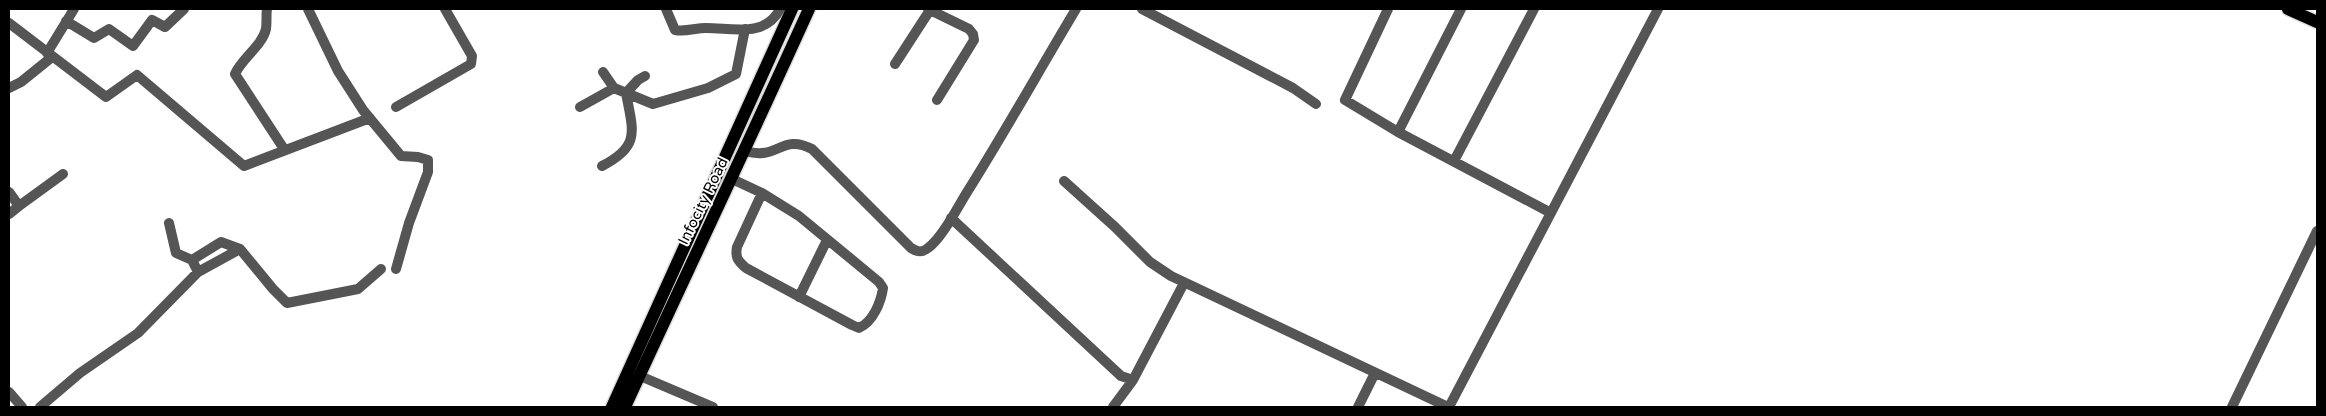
<svg xmlns="http://www.w3.org/2000/svg" width="2326" height="416" viewBox="0 0 2326 416" font-family="'Varela Round',sans-serif">
<rect width="100%" height="100%" fill="#fff"/>
<g fill="none" stroke-linecap="round" stroke-linejoin="round">
<g stroke="#dbdbdb" stroke-width="15">
<path id="major" d="M 2288,9 L 2317,22
M 612,407 L 792,9
M 625,407 C 686,274 749,142 809,9"/>
</g>
<path stroke="#555" stroke-width="10" d="M 267,9 C 266,15 267,22 266,29 C 262,46 242,58 235,74 L 284,149
M 308,9 L 338,71 L 363,110 L 401,156 L 418,157 L 428,160 L 428,172 L 409,223 L 396,269
M 666,9 L 675,30 C 686,32 695,28 706,28 C 733,28 765,38 780,9
M 928,9 L 969,29 L 973,34 L 974,40 L 937,100
M 1142,9 L 1293,88 L 1316,104
M 1388,9 L 1345,100 L 1398,132 L 1551,213
M 66,21 L 94,38 L 109,29 L 133,46 L 152,20 L 165,27 L 184,9
M 9,23 L 106,97 L 137,75 L 244,166 L 370,118
M 47,53 L 74,9
M 895,64 L 930,10
M 603,72 L 614,88 L 653,104 L 708,88 L 736,74 L 745,29
M 9,88 L 21,82 L 52,57
M 396,107 L 471,64 L 472,56 L 445,9
M 580,107 L 614,88
M 1398,132 L 1461,9
M 745,151 C 779,161 781,133 812,149 L 911,248 C 917,252 922,253 928,248 C 943,237 958,206 969,189 C 1006,130 1040,69 1076,9
M 1454,161 L 1534,9
M 602,166 C 641,146 633,131 626,93 L 638,80 L 645,76
M 732,179 L 762,193 L 799,216 L 879,282 L 883,288 C 881,302 873,322 859,328 L 852,325 L 746,268 C 738,261 735,258 737,247 L 762,193
M 1064,181 L 1115,227 L 1150,262 L 1171,276 L 1448,407
M 9,192 L 19,206 L 9,214
M 19,206 L 63,174
M 951,218 L 1121,376 L 1133,380 L 1184,283
M 169,223 L 176,253 L 192,260
M 198,272 L 192,260 L 221,242 L 240,249 L 273,289 L 287,303 L 358,289 L 381,269
M 799,297 L 827,240
M 640,376 L 713,407
M 9,392 L 22,407
M 40,407 L 80,373 L 138,333 L 198,272 L 240,249
M 1113,407 L 1133,380
M 1358,407 L 1375,373
M 1449,407 L 1658,9
M 2232,407 L 2317,231"/>
<use href="#major" stroke="#000" stroke-width="12"/>
</g>
<g text-anchor="middle" dominant-baseline="central" stroke-width="4" stroke-linejoin="round" paint-order="stroke">
<g font-size="15" fill="#000" stroke="#fff">
<text transform="translate(703 201) rotate(-64)">Infocity Road</text>
</g>
</g>
<rect width="2326" height="416" fill="none" stroke="#000000" stroke-width="20"/>
</svg>
